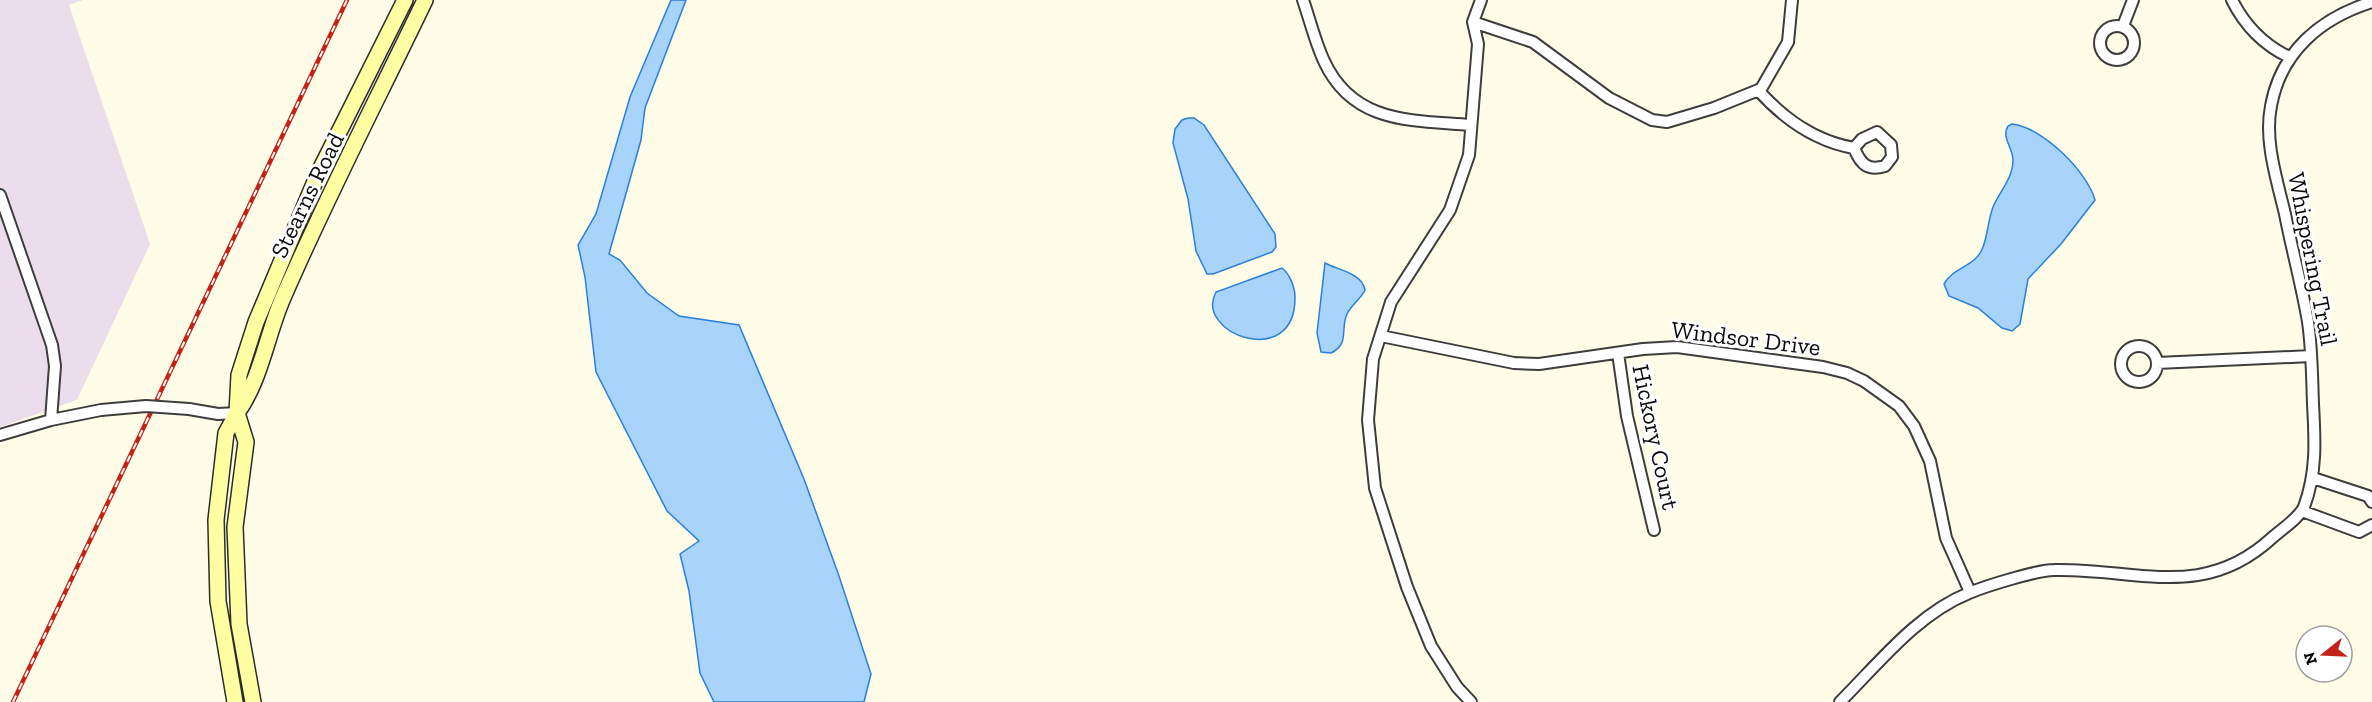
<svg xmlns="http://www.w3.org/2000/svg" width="2372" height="702" viewBox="0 0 2372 702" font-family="'Zilla Slab',serif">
<rect width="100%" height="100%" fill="#fffde8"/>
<path fill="#ebddeb" d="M 0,0 L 83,0 L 69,5 L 150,244 L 77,400 L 0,427 Z"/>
<path fill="#a8d3fb" stroke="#2980d8" stroke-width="1.5" d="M 671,0 L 686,0 L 645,108 L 641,140 L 609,254 L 620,260 L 647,293 L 679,316 L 739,325 L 804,479 L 839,576 L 871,674 L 864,702 L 714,702 L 700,673 L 689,591 L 680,554 L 699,541 L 667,511 L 596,372 L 585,277 L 578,245 L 596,214 L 630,97 Z
M 1188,118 L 1194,118 L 1204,125 L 1275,234 L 1276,247 L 1272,252 L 1213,274 L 1207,274 L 1196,251 L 1188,199 L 1173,143 L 1175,129 L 1182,120 Z
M 2012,124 C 2042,127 2087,171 2095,200 L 2061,244 L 2028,279 L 2020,324 L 2012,331 L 2002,328 L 1978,308 L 1949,296 L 1944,284 C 1953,267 1976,267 1983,247 C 1988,234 1988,220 1993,207 C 2000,191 2013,178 2013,160 C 2013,148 2001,137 2008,126 Z
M 1325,263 C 1338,270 1362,273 1365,290 C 1361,299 1351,305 1347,314 C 1340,329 1350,344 1331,353 L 1321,352 L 1317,333 Z
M 1282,268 C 1290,274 1295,288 1295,297 C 1296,371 1193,334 1216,292 Z"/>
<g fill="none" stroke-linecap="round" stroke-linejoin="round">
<g stroke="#3d3d3d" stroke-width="14">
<path id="street" d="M 1303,0 C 1310,20 1315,42 1324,61 C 1353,124 1411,120 1470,125
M 2232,0 C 2245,26 2264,45 2289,57
M 1473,22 L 1533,42 L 1609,98 L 1652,120 L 1667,122 L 1714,108 L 1761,89 L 1788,42 L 1792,0
M2100 43a17 17 0 1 1 34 0a17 17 0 1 1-34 0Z
M 2123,26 L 2133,0
M 1758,90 C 1784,119 1814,141 1854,148 L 1862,139 L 1877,132 L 1891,145 L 1892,157 L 1885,166 C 1868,171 1861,165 1854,148
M 0,195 L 52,345 L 55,366 L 51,420
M 1381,336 L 1514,363 L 1539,364 L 1643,349 L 1677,347 L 1823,367 L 1847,373 L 1864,381 L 1899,406 L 1914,426 L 1930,461 L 1946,538 L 1970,592
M2121 364a18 18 0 1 1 36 0a18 18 0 1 1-36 0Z
M 1618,353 L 1627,416 L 1654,530
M 2157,363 L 2311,356
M 189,409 L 218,414 L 237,413
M 0,435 L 51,420 L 101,410
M 2313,478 L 2368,496 L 2372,502
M 2302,511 L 2359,532 L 2372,525
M 1471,702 L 1457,687 L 1431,646 L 1407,587 L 1375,488 L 1368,420 L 1373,359 L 1391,302 L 1450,210 L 1469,155 L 1478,44 L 1473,22 L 1481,0
M 1840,702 C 1879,663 1917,614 1969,593 C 1986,586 2037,570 2054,570 C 2137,568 2203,602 2273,537 C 2282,529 2299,518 2304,507 C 2317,472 2315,440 2313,404 C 2312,377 2312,349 2308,322 C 2302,286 2292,250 2285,214 C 2277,180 2264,141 2271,106 C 2281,51 2321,18 2372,2"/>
</g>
<g stroke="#2c2c2c" stroke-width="18">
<path id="secondary" d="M 235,702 L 218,601 L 216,520 L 226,433 L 237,413 L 239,375 L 256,322 L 319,172 L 405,0
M 253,702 L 239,624 L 235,527 L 246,442 L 237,413 C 261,379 266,338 282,300 C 326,198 377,100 425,0"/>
</g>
<use href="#street" stroke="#fff" stroke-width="10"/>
<use href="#secondary" stroke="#fffea3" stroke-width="15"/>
<g stroke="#c42219" stroke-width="4.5">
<path id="rail" d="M 13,702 L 347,0"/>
</g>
<use href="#rail" stroke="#fff" stroke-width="2" stroke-dasharray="7" stroke-linecap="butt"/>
<g stroke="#3d3d3d" stroke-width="14" stroke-linecap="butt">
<path id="street-bridge" d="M 101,410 L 146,406 L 189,409"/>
</g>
<use href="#street-bridge" stroke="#fff" stroke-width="10"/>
</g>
<g text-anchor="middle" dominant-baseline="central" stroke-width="6" stroke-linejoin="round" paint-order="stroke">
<g font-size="24" fill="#0a0a0a" stroke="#fff">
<text transform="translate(307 195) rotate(-64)">Stearns Road</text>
<text transform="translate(2313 259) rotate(79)">Whispering Trail</text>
<text transform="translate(1746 338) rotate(7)">Windsor Drive</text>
<text transform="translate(1656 437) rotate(78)">Hickory Court</text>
</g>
</g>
<g transform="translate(2324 654) rotate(252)"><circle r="28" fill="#ffffff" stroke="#9d9d9d" stroke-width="1.5"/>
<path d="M0-4.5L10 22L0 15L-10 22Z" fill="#c42219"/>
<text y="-9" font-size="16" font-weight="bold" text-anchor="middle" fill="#0a0a0a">N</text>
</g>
</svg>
